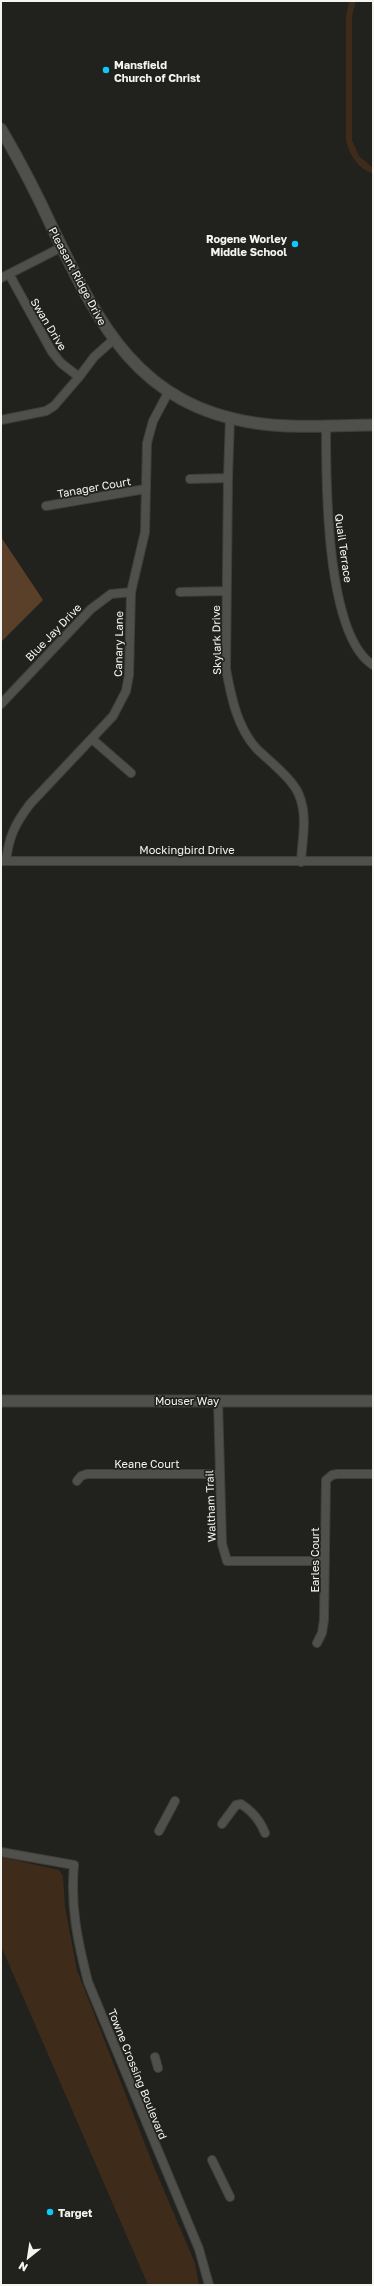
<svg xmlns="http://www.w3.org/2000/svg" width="374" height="2286" viewBox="0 0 374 2286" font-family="'Golos Text',sans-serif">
<rect width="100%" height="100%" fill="#21211d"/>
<path fill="#3e2b19" d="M 349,1 L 356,1 L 352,16 L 352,140 L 359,156 L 373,168 L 373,174 C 358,168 350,156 346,141 L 346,16 Z
M 1,1857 L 59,1870 L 63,1876 L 65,1907 L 77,1970 L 154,2167 L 195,2263 L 199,2285 L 148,2285 L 1,1946 Z"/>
<path fill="#5a4028" d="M 1,537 L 43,600 L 1,642 Z"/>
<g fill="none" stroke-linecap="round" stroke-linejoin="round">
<g stroke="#3e3e3a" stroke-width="10">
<path id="street" d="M 9,274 L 52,352 L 61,363 L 79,377
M 1,278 L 62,247
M 230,417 L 228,478 L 226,669 C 231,696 237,727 256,748 C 269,761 293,779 299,795 C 308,816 302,840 301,862
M 1,420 L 46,411 L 54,406 L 79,377 L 94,357 L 113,340
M 326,425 C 326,478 325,635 373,665
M 190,479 L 228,478
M 46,506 L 145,489
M 180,592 L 226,591
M 1,704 L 91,609 L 111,594 L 131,592
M 92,739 L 131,773
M 2,861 L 373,861
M 6,861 C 9,836 15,824 30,804 L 113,716 L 126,691 L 129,675 L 131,592 L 145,532 L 147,443 L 153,421 L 169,391
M 218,1400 L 222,1544 L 227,1561 L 325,1561
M 77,1481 L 81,1476 L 87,1474 L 220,1474
M 317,1643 L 322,1633 L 324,1620 L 326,1480 L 332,1475 L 337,1474 L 373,1474
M 222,1824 L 236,1805 L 241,1804 C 252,1811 260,1820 265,1833
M 159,1831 L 175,1801
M 1,1852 L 74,1865 C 70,1906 78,1943 88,1982 L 199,2249 L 209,2285
M 155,2057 L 158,2068
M 212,2160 L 230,2197"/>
</g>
<g stroke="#3e3e3a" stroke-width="13">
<path id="secondary" d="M 1,129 C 19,160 36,192 51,225 C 98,322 136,405 255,423 C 293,429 335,425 373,425
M 1,1401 L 373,1401"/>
</g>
<use href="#street" stroke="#4f4f4b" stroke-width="8"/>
<use href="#secondary" stroke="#4f4f4b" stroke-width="11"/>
</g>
<g fill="#0ecafa" stroke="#21211d" stroke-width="1.5">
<circle cx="106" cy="70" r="4"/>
<circle cx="295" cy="244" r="4"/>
<circle cx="50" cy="2212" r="4"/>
</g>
<g text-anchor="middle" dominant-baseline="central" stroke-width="3.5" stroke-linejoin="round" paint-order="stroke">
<g font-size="11" font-weight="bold" fill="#f4f4f1" stroke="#21211d" text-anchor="start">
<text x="114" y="64">Mansfield<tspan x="114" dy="13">Church of Christ</tspan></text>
<text x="287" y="238" text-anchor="end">Rogene Worley<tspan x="287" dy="13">Middle School</tspan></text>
<text x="58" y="2212">Target</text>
</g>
<g font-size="11" fill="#f4f4f1" stroke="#21211d">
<text transform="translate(78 276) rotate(62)">Pleasant Ridge Drive</text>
<text transform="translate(49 324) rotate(59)">Swan Drive</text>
<text transform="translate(94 487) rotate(-10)">Tanager Court</text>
<text transform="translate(344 548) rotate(82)">Quail Terrace</text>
<text transform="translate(53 632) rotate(-46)">Blue Jay Drive</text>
<text transform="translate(216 640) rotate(-91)">Skylark Drive</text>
<text transform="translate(118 644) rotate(-89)">Canary Lane</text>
<text x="187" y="849">Mockingbird Drive</text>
<text x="187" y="1400">Mouser Way</text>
<text x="147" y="1463">Keane Court</text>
<text transform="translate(210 1506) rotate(-92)">Waltham Trail</text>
<text transform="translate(314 1560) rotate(-90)">Earles Court</text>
<text transform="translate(138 2074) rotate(68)">Towne Crossing Boulevard</text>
</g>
</g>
<rect width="374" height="2286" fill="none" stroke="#f4f4f1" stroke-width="4"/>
<g transform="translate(28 2258) rotate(210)" stroke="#21211d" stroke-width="3" paint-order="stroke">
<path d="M0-3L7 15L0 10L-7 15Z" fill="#f4f4f1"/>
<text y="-6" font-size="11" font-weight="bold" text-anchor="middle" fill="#f4f4f1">N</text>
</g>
</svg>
